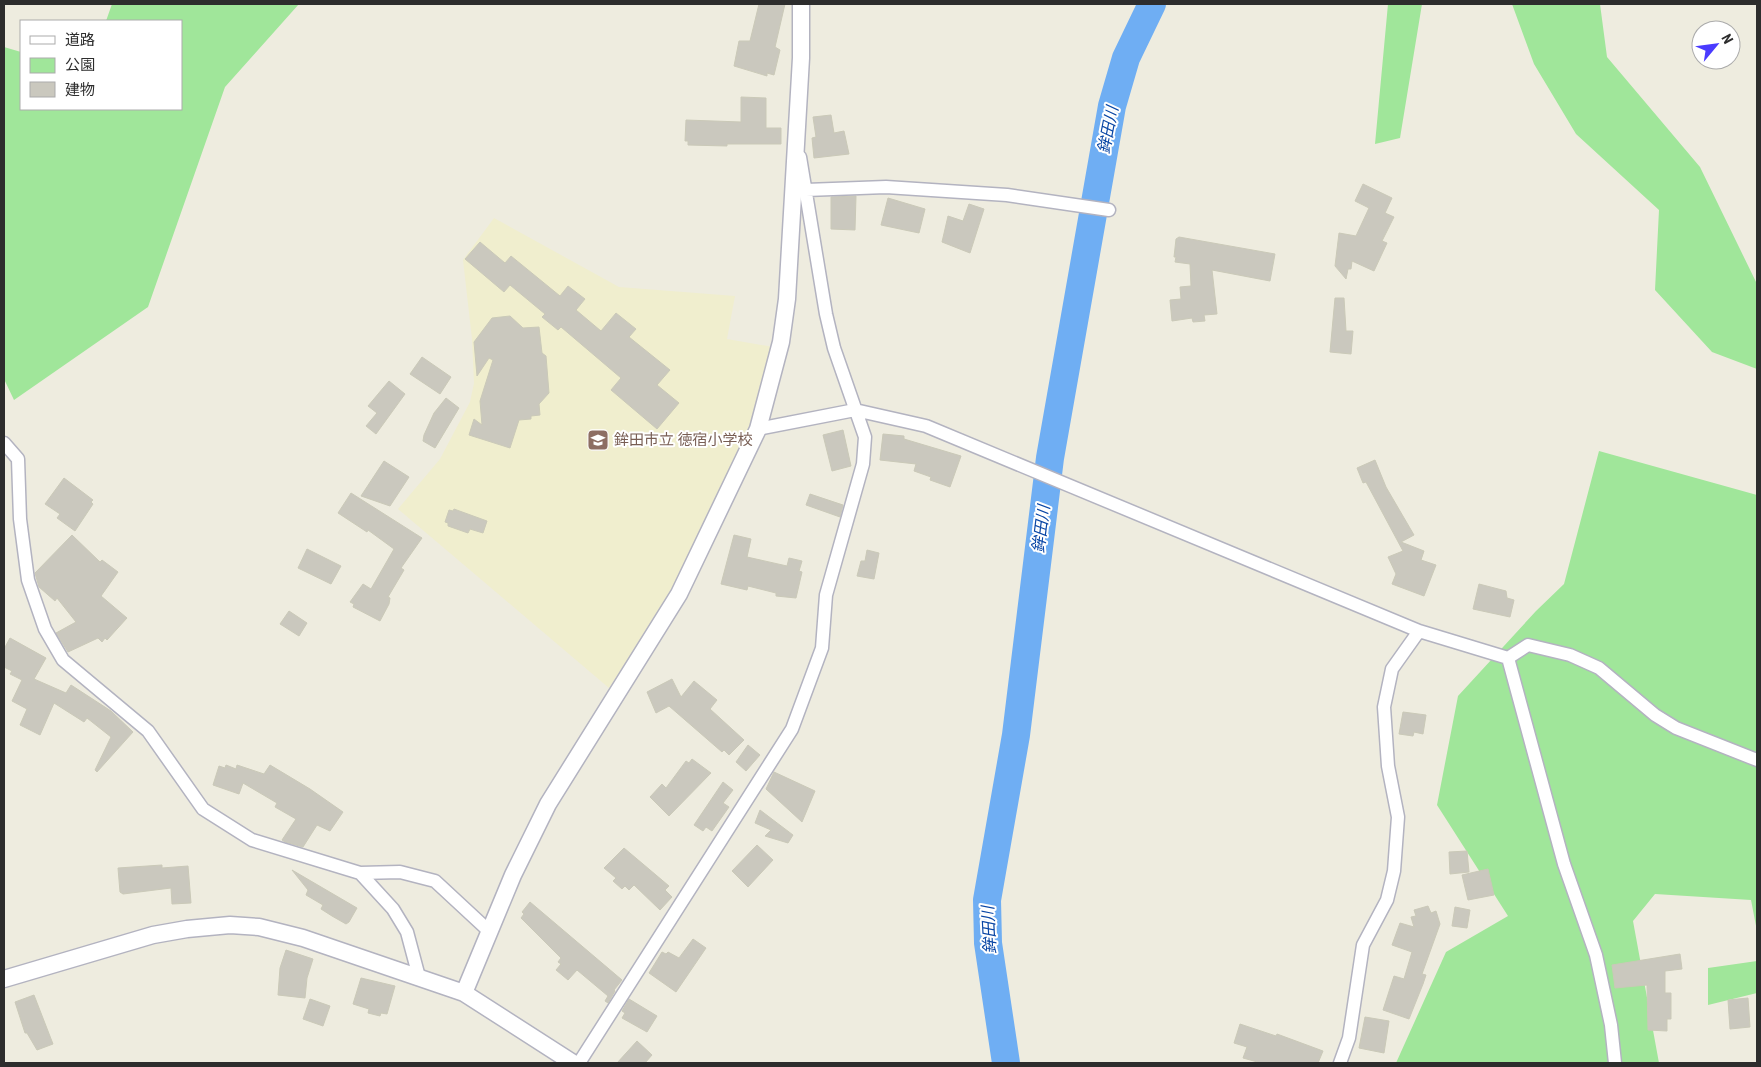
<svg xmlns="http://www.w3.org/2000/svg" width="1761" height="1067" viewBox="0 0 1761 1067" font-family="'Roboto Condensed','Noto Sans JP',sans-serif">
<rect width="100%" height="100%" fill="#eeecdf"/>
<path fill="#f0eece" d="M 494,218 L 619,287 L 735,296 L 727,339 L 773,347 L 755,422 L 673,591 L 609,688 L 398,509 L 440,459 L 470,402 L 474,383 L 472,339 L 463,260 Z"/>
<path fill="#a0e69a" d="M 112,4 L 299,4 L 225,87 L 148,307 L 14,400 L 4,379 L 4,47 L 21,52 L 21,109 L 181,109 L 181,21 L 106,21 Z
M 1388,4 L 1422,4 L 1400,138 L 1375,144 Z
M 1512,4 L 1600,4 L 1607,57 L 1700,167 L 1757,284 L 1757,369 L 1712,352 L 1655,290 L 1659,210 L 1576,134 L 1534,64 Z
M 1599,451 L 1757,495 L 1757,931 L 1751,900 L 1655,894 L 1633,921 L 1659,1063 L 1396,1063 L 1446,952 L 1508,916 L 1437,805 L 1458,696 L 1536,611 L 1564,584 Z
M 1757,961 L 1757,993 L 1708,1005 L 1708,968 Z"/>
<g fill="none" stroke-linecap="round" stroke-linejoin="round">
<path stroke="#6faef3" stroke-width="28" d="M 1006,1063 L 988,943 L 987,900 L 1016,735 L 1050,458 L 1112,106 L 1126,58 L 1152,4"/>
</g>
<path fill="#cac8be" stroke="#cac9b8" d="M 759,4 L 785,4 L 775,47 L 780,50 L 774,75 L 767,73 L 767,76 L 734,66 L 739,41 L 750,41 Z
M 741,97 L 766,98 L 766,128 L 781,128 L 781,144 L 727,144 L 727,146 L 688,145 L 688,141 L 685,141 L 686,120 L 741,122 Z
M 831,115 L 834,133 L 844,131 L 849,154 L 814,158 L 812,138 L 816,137 L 813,117 Z
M 1363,184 L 1392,198 L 1385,213 L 1394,217 L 1382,241 L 1387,243 L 1374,271 L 1352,261 L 1351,269 L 1348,269 L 1346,279 L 1335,266 L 1339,233 L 1356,236 L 1369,208 L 1355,201 Z
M 856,196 L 855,230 L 831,229 L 831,197 Z
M 888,198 L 925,209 L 919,233 L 881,225 Z
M 969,204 L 984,209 L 970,253 L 942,242 L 948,216 L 963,221 Z
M 1179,237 L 1275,254 L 1270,281 L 1212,270 L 1217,314 L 1204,315 L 1205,321 L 1193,322 L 1192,318 L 1172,321 L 1170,300 L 1181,299 L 1180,287 L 1191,286 L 1190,264 L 1175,262 L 1176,257 L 1174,257 L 1176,239 Z
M 480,242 L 505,263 L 511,256 L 560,296 L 568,286 L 585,299 L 576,310 L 601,331 L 616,313 L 636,329 L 629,337 L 670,370 L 657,385 L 679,403 L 657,429 L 611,390 L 621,378 L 561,327 L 558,330 L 542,317 L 545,314 L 510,285 L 504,292 L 465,259 Z
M 1335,298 L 1344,298 L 1346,331 L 1353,331 L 1351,354 L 1330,352 Z
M 510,316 L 523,328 L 539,327 L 542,353 L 546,356 L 549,393 L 539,404 L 540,415 L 531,416 L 531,419 L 519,420 L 510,448 L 469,435 L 474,419 L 482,425 L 480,401 L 493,360 L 489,358 L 477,376 L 474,342 L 492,318 Z
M 422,357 L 451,377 L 440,394 L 410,374 Z
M 389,381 L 405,394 L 376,434 L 366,426 L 377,413 L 368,406 Z
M 446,398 L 459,408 L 435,448 L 423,441 L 424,435 L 434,413 Z
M 843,430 L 851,466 L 832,471 L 823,435 Z
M 883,434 L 904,436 L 904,439 L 961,456 L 950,487 L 930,480 L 931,477 L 914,471 L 916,464 L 880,460 Z
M 1375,460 L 1386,487 L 1414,535 L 1401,542 L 1424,551 L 1421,560 L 1436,565 L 1424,596 L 1392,584 L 1396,574 L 1388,557 L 1403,551 L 1366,482 L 1363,483 L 1357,468 Z
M 384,461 L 409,477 L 390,506 L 361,496 Z
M 64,478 L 93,500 L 91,502 L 93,504 L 75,531 L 57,518 L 60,514 L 45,504 Z
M 351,493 L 422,538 L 401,568 L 404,570 L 388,597 L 390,598 L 389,604 L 380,621 L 353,607 L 354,604 L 350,602 L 363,584 L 371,589 L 394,549 L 368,530 L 367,532 L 338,513 Z
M 810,494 L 843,505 L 840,517 L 806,505 Z
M 454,509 L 487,521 L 483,533 L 470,529 L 468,533 L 448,526 L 448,523 L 445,522 L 449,510 L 453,511 Z
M 72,535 L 100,562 L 102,560 L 118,572 L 101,596 L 127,618 L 107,640 L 105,638 L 102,642 L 98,638 L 68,652 L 56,633 L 76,622 L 57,598 L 55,601 L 39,587 L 35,573 Z
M 734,535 L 751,539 L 747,557 L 787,566 L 789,558 L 802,561 L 799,571 L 802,572 L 796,598 L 776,596 L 776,593 L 748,586 L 747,590 L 721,584 Z
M 307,549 L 341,566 L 331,584 L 298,568 Z
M 867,550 L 879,553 L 874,579 L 857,576 L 861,561 L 865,561 Z
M 1479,584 L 1506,591 L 1507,598 L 1514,600 L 1510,617 L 1473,609 Z
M 289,611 L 307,623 L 299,636 L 280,624 Z
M 10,638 L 46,658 L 34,679 L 66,693 L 71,685 L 111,711 L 133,732 L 97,772 L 95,770 L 111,737 L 87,718 L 84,722 L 54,703 L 40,735 L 20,725 L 27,709 L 12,701 L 22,680 L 10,674 L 12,671 L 4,667 L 4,649 Z
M 672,679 L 681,697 L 694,681 L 717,700 L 710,709 L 744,740 L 729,755 L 724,750 L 722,752 L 669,706 L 656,713 L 647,692 Z
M 1403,712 L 1426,715 L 1423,734 L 1414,732 L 1413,736 L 1399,734 Z
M 748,745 L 760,755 L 746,771 L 736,762 Z
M 692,759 L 711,773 L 669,816 L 650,797 L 662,784 L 666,788 L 686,761 L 689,763 Z
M 226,765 L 236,769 L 237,765 L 264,774 L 270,765 L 310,789 L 343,812 L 330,831 L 317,825 L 303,847 L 285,842 L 282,840 L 296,819 L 275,807 L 277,803 L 243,783 L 239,794 L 213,785 L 219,766 L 225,768 Z
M 774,772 L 815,791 L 802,822 L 766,789 Z
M 723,782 L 733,790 L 723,803 L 729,807 L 712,831 L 706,827 L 703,831 L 694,825 Z
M 760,810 L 793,835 L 788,843 L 765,836 L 771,830 L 755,823 Z
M 757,845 L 773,860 L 748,887 L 732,871 Z
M 624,848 L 669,886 L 665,890 L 672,897 L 660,910 L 634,885 L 629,890 L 625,886 L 622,889 L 613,881 L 616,878 L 604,868 Z
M 1467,851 L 1469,872 L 1450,874 L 1449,852 Z
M 162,865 L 162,868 L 188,866 L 191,903 L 172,904 L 171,888 L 123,894 L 120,892 L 118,868 Z
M 1488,869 L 1494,895 L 1468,900 L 1462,875 Z
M 292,870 L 357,908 L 349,922 L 346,924 L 332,916 L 321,909 L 323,905 L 306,895 L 308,890 Z
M 530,902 L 622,980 L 614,990 L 615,991 L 608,1003 L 605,1001 L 608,996 L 577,970 L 568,980 L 556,970 L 561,964 L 558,962 L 561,958 L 521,918 L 524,914 L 522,912 Z
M 1428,906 L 1431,913 L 1436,911 L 1440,924 L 1422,974 L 1426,975 L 1423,984 L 1409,1019 L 1383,1010 L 1394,976 L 1404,979 L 1412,952 L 1392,945 L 1400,923 L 1414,927 L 1411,917 L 1416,916 L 1414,910 Z
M 1455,907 L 1470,910 L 1467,928 L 1452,926 Z
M 693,939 L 706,948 L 676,992 L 649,973 L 662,952 L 666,954 L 668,952 L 679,958 Z
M 286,950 L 313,959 L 307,978 L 305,998 L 278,995 L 280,968 Z
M 1680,954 L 1682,969 L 1665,971 L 1665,993 L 1671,993 L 1671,1019 L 1667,1019 L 1667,1031 L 1648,1030 L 1647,985 L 1615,988 L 1612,965 Z
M 361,978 L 395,986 L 387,1014 L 381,1013 L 380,1016 L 368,1013 L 369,1009 L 353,1004 Z
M 34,995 L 53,1044 L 37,1050 L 27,1033 L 25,1033 L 15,1002 Z
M 1748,998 L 1750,1027 L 1730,1029 L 1728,1000 Z
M 310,999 L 330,1006 L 323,1026 L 303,1019 Z
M 629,999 L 657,1016 L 647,1032 L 622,1018 L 625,1013 L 622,1011 Z
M 1365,1017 L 1389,1021 L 1384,1053 L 1359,1048 Z
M 1240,1024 L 1276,1036 L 1277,1034 L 1323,1051 L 1318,1063 L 1261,1063 L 1243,1058 L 1247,1047 L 1234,1043 Z
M 637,1041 L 652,1055 L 645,1063 L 617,1063 Z"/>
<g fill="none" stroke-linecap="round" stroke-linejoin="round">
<g stroke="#b3b3c0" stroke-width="15">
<path id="minor" d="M 806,190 L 886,187 L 1007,195 L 1109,210
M 758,429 L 855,410 L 926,426 L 1419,631 L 1508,658 L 1528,645 L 1570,655 L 1599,668 L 1655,715 L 1676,728 L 1757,760
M 4,443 L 18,459 L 20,519 L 28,580 L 45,629 L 63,660 L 148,731 L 203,809 L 252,840 L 360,873 L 393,909 L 407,932 L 419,977
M 1508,658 L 1564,864 L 1596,955 L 1611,1025 L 1615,1063
M 360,873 L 400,872 L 435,881 L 490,932
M 579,1063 L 792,729 L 822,648 L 826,595 L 863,464 L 865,437 L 834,348 L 826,314 L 800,157
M 1340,1063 L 1349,1038 L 1363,945 L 1387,900 L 1394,871 L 1398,817 L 1388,766 L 1384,707 L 1392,669 L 1419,631"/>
</g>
<g stroke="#b3b3c0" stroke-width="19">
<path id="tertiary" d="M 4,979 L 153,935 L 187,929 L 230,925 L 259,927 L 303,938 L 464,993 L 573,1063
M 464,993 L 513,875 L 548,804 L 679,594 L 758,429 L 781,342 L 787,299 L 801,58 L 801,4"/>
</g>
<use href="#minor" stroke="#fff" stroke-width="12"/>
<use href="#tertiary" stroke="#fff" stroke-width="16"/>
</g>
<defs>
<g id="school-square" transform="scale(1.125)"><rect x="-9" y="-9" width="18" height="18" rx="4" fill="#8d6e63" stroke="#fff"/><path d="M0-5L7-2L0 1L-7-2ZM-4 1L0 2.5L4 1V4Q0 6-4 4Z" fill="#fff"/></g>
</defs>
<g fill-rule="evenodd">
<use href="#school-square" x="598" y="440"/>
</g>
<g text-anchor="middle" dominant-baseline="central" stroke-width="4" stroke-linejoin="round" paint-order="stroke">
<g font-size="15" fill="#785e54" stroke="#fff" text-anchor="start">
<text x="614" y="440">鉾田市立 徳宿小学校</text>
</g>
<g font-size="16" font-style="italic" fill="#0946a5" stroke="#fff">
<text transform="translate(1108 130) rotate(-79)">鉾田川</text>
<text transform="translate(1041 529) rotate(-83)">鉾田川</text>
<text transform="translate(989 930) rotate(-93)">鉾田川</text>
</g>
</g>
<rect width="1761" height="1067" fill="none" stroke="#2d2d2d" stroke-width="10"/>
<rect x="20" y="20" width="162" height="90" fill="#ffffff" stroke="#ababab"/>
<rect x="30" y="36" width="25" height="8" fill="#ffffff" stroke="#ababab"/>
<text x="65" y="45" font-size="15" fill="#2d2d2d">道路</text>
<rect x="30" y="58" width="25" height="15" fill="#a0e69a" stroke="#ababab"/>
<text x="65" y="70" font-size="15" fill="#2d2d2d">公園</text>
<rect x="30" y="82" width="25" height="15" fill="#cac8be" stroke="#ababab"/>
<text x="65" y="95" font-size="15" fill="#2d2d2d">建物</text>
<g transform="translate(1716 45) rotate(61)"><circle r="24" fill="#ffffff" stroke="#ababab"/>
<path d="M0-4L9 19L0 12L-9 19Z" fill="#4a3bff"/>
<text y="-8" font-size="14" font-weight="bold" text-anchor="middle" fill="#2d2d2d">N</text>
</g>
</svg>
